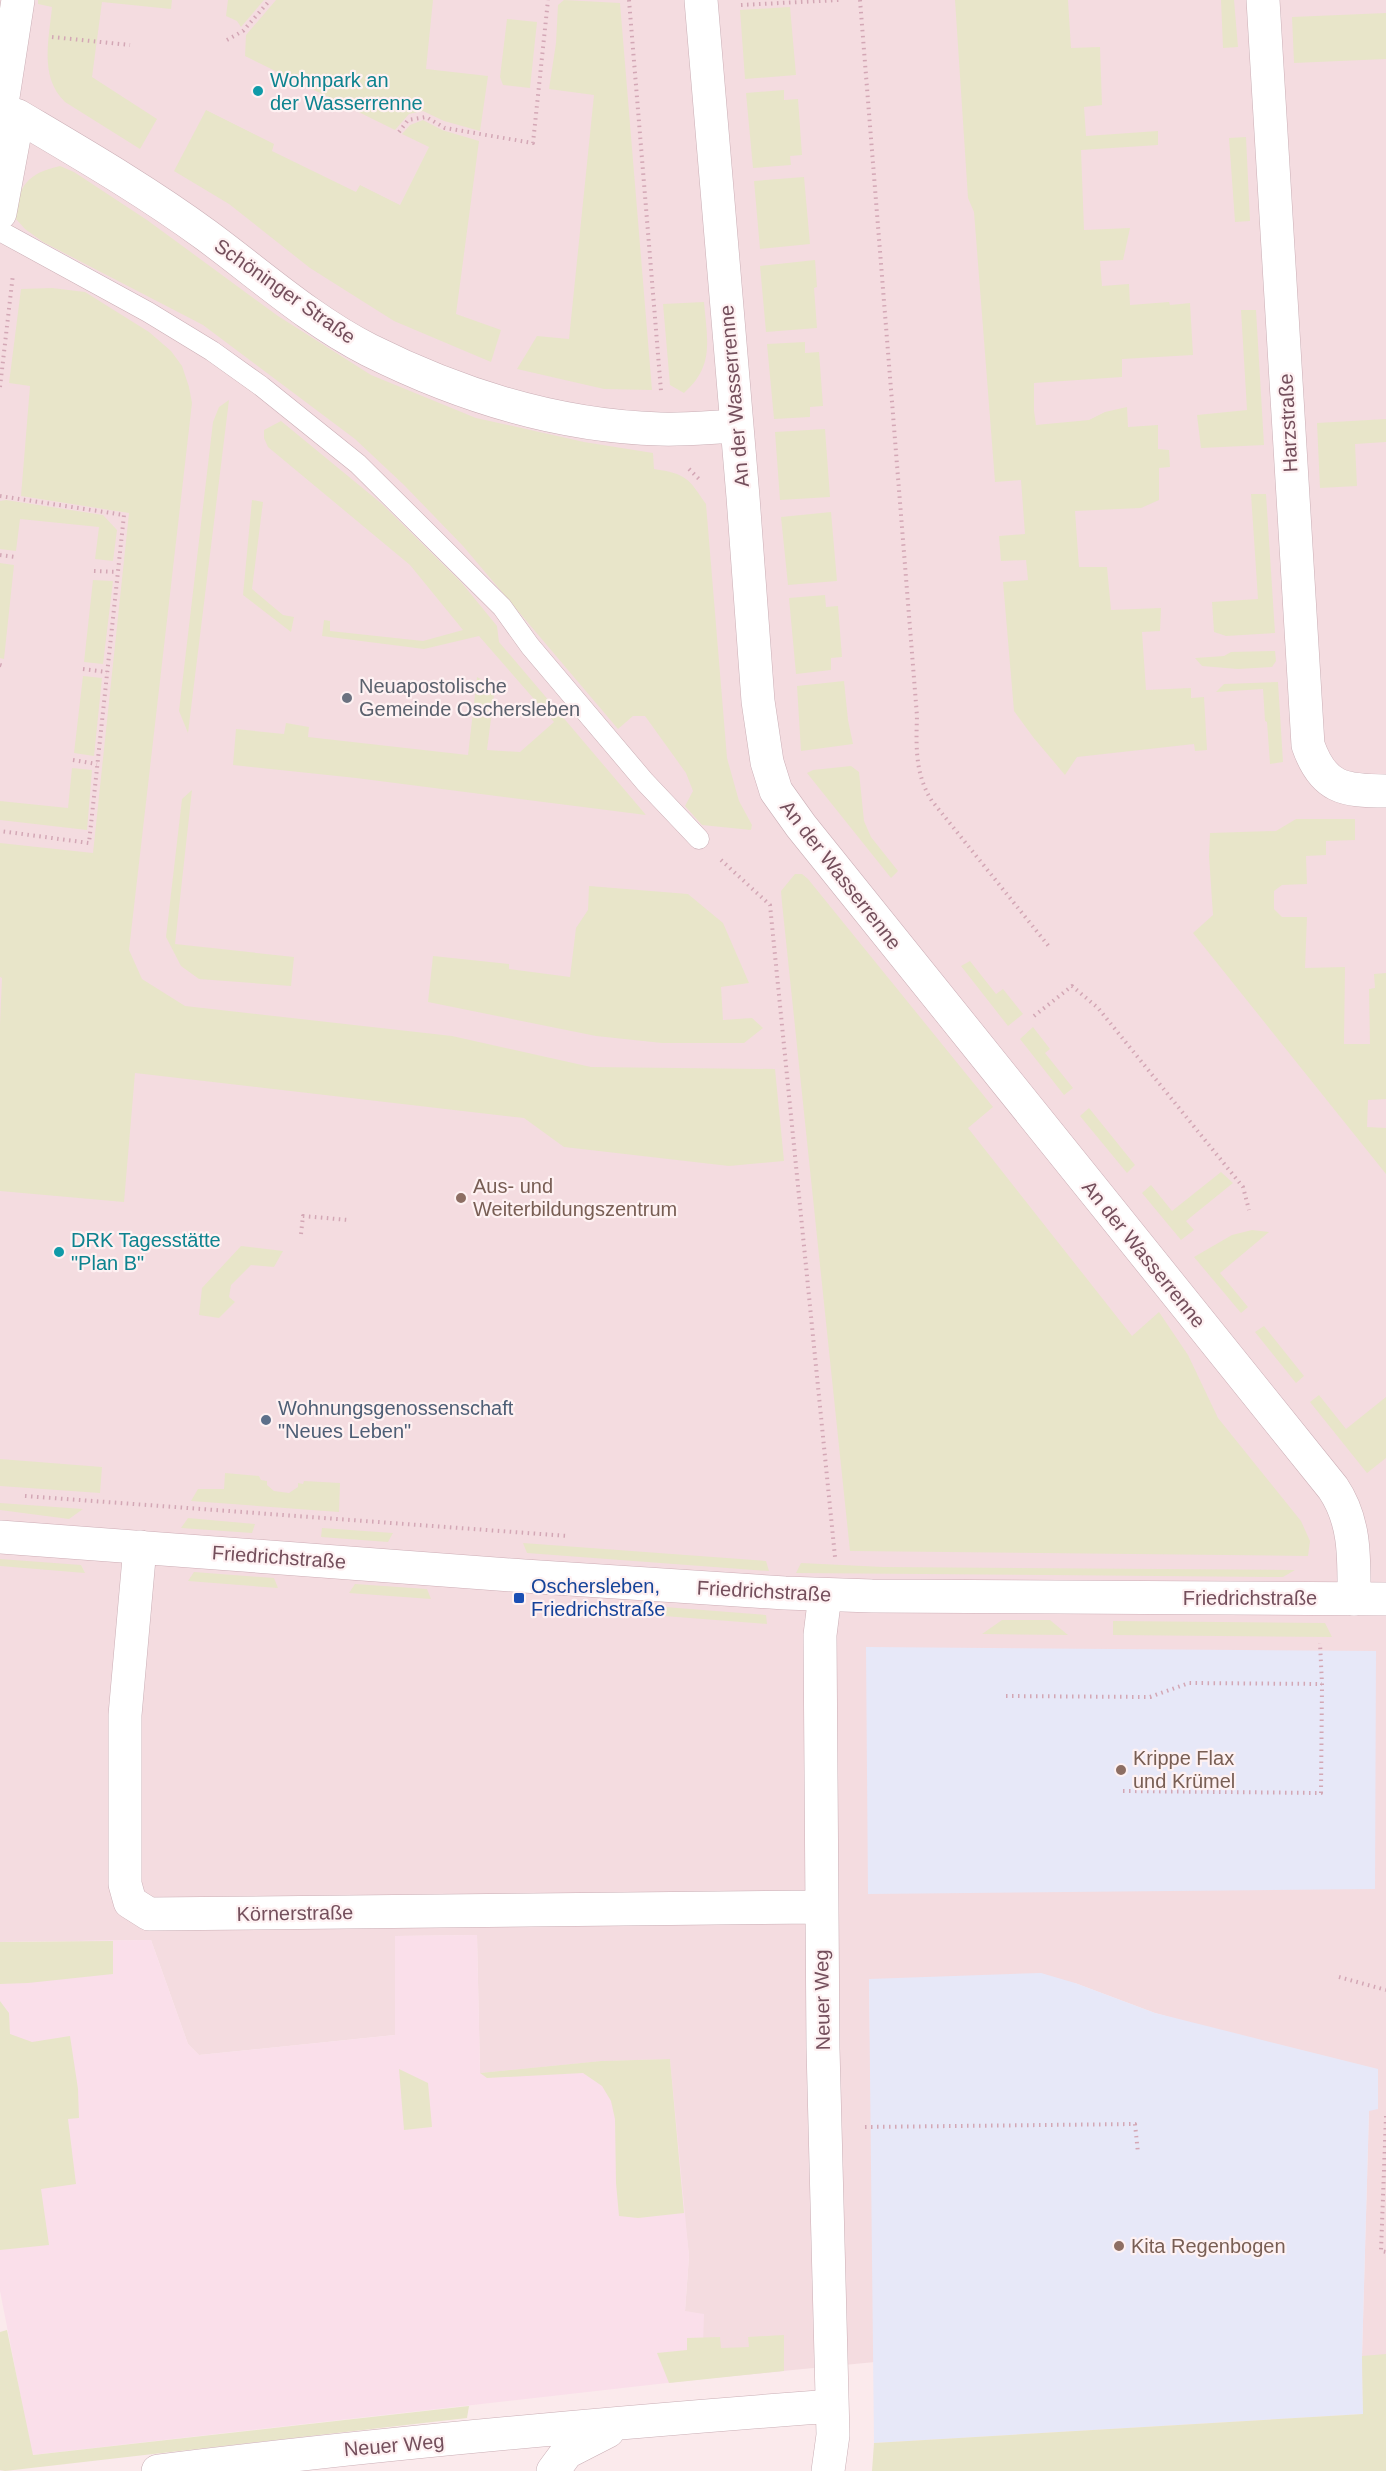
<svg xmlns="http://www.w3.org/2000/svg" width="1386" height="2471" viewBox="0 0 1386 2471" font-family="Helvetica,sans-serif">
<rect width="100%" height="100%" fill="#fbeaec"/>
<path fill="#f4dce0" d="M 0,0 L 1386,0 L 1386,2414 L 1363,2414 L 1362,2356 L 1369,2110 L 1180,2020 L 1155,2013 L 1075,1983 L 869,1979 L 875,2362 L 702,2379 L 685,2311 L 689,2256 L 684,2213 L 480,2073 L 477,1935 L 395,1936 L 395,2035 L 199,2055 L 188,2044 L 151,1940 L 0,1942 Z"/>
<path fill="#fadfea" d="M 477,1935 L 480,2073 L 601,2061 L 670,2059 L 689,2256 L 685,2311 L 704,2314 L 702,2379 L 32,2455 L 0,2291 L 0,1942 L 151,1940 L 188,2044 L 199,2055 L 395,2035 L 395,1936 Z"/>
<path fill="#e7e8f8" d="M 866,1647 L 1376,1651 L 1375,1889 L 868,1894 Z
M 1041,1973 L 1075,1983 L 1155,2013 L 1378,2069 L 1378,2109 L 1369,2111 L 1362,2356 L 1363,2414 L 874,2443 L 869,1979 Z"/>
<path fill="#e8e5c9" d="M 38,0 L 172,0 L 171,9 L 102,2 L 92,77 L 157,119 L 140,149 L 65,102 C 39,77 49,40 52,7 L 38,4 Z
M 228,0 L 264,0 L 241,27 L 237,21 L 226,16 Z
M 276,0 L 433,0 L 426,69 L 488,76 L 480,131 L 444,121 L 423,111 L 409,114 L 395,130 L 245,56 L 246,35 Z
M 564,0 L 620,3 L 652,390 L 604,389 L 517,369 L 537,336 L 569,339 L 594,95 L 549,89 L 556,43 L 558,5 Z
M 955,0 L 1068,0 L 1071,48 L 1100,47 L 1102,105 L 1084,107 L 1086,136 L 1158,131 L 1158,145 L 1081,150 L 1084,230 L 1130,228 L 1123,260 L 1100,261 L 1102,286 L 1129,284 L 1130,305 L 1169,302 L 1170,305 L 1190,303 L 1193,355 L 1122,359 L 1122,377 L 1034,383 L 1034,411 L 1036,425 L 1089,420 L 1105,412 L 1127,407 L 1128,427 L 1158,425 L 1158,449 L 1169,450 L 1170,467 L 1159,468 L 1159,500 L 1141,508 L 1075,511 L 1079,567 L 1107,567 L 1111,610 L 1161,608 L 1160,631 L 1142,632 L 1146,690 L 1191,688 L 1191,698 L 1204,697 L 1207,750 L 1195,751 L 1194,744 L 1077,757 L 1065,775 L 1033,737 L 1014,711 L 1003,582 L 1028,580 L 1026,560 L 1001,561 L 999,536 L 1025,534 L 1021,480 L 995,482 L 974,212 L 968,198 Z
M 1221,0 L 1234,0 L 1238,47 L 1223,48 Z
M 790,7 L 796,75 L 745,79 L 740,10 Z
M 1386,13 L 1386,59 L 1294,63 L 1292,17 Z
M 507,19 L 537,22 L 530,88 L 503,85 L 500,77 Z
M 784,90 L 784,100 L 798,99 L 802,155 L 790,156 L 791,165 L 753,168 L 746,93 Z
M 206,110 L 274,144 L 272,151 L 356,192 L 360,185 L 400,205 L 429,147 L 402,134 L 410,125 L 423,120 L 442,130 L 479,141 L 456,314 L 501,330 L 491,362 L 394,321 L 310,268 L 229,204 L 174,171 Z
M 1246,137 L 1250,221 L 1235,222 L 1229,138 Z
M 60,166 L 74,172 L 147,220 L 278,316 L 371,375 L 476,418 L 584,442 L 653,453 L 654,469 C 687,474 688,478 706,504 L 727,758 L 739,801 L 752,825 L 751,830 L 702,825 L 685,806 L 693,791 L 686,773 L 645,716 L 633,716 L 618,729 L 463,546 L 404,485 L 355,439 L 203,325 L 43,242 L 25,229 L 16,219 C 17,186 28,173 60,166 Z
M 804,177 L 810,244 L 760,249 L 754,181 Z
M 815,260 L 817,287 L 814,288 L 817,328 L 766,332 L 760,266 Z
M 52,288 L 85,292 L 149,332 L 171,351 L 182,366 L 189,387 L 192,403 L 129,950 L 142,979 L 185,1006 L 452,1036 L 591,1067 L 775,1069 L 784,1161 L 729,1166 L 564,1147 L 524,1118 L 135,1073 L 124,1202 L 0,1191 L 0,1025 L 2,978 L 0,977 L 0,843 L 93,853 L 129,513 L 21,496 L 30,386 L 9,383 L 21,289 Z
M 704,302 C 707,339 715,366 684,393 L 670,385 L 663,304 Z
M 1241,310 L 1256,310 L 1264,445 L 1201,448 L 1197,415 L 1247,410 Z
M 805,342 L 805,353 L 819,352 L 823,406 L 810,407 L 810,417 L 774,419 L 767,344 Z
M 229,400 L 188,733 L 179,711 L 213,422 L 219,407 Z
M 1386,419 L 1386,442 L 1355,444 L 1357,486 L 1320,488 L 1317,423 Z
M 281,421 L 382,504 L 461,582 L 497,626 L 499,642 L 646,815 L 356,778 L 233,765 L 236,729 L 284,734 L 286,723 L 309,727 L 308,737 L 468,755 L 477,677 L 495,687 L 487,750 L 520,752 L 554,722 L 479,636 L 424,649 L 322,636 L 324,620 L 330,621 L 330,631 L 423,641 L 463,630 L 410,565 L 268,447 L 264,438 L 264,430 Z
M 825,429 L 830,497 L 780,500 L 775,432 Z
M 1251,494 L 1266,494 L 1275,633 L 1226,636 L 1214,632 L 1212,602 L 1258,599 Z
M 6,500 L 103,515 L 117,530 L 113,561 L 95,559 L 99,527 L 20,519 L 16,551 L 0,549 L 0,501 Z
M 252,500 L 263,502 L 252,589 L 283,615 L 294,617 L 291,632 L 243,595 Z
M 831,512 L 837,581 L 788,585 L 781,517 Z
M 0,563 L 14,565 L 4,659 L 0,658 Z
M 93,580 L 113,581 L 103,664 L 84,662 Z
M 825,595 L 826,607 L 838,606 L 842,657 L 831,658 L 831,670 L 796,674 L 789,598 Z
M 1275,651 L 1276,661 L 1272,667 L 1238,669 L 1202,666 L 1195,658 L 1224,656 L 1231,652 Z
M 83,676 L 102,678 L 94,756 L 74,753 Z
M 844,681 L 848,720 L 853,744 L 801,751 L 797,686 Z
M 1278,682 L 1283,762 L 1270,764 L 1267,722 L 1265,721 L 1263,689 L 1216,692 L 1224,684 Z
M 851,766 L 859,772 L 864,821 L 871,837 L 898,871 L 891,878 L 807,773 L 813,770 Z
M 72,768 L 92,770 L 87,830 L 0,820 L 0,801 L 68,808 Z
M 192,790 L 175,944 L 294,957 L 291,986 L 199,979 L 181,966 L 166,937 L 182,799 Z
M 1296,819 L 1355,819 L 1355,840 L 1326,841 L 1326,855 L 1306,856 L 1307,884 L 1282,885 L 1274,891 L 1274,909 L 1282,917 L 1307,917 L 1305,968 L 1345,967 L 1344,1044 L 1370,1044 L 1369,989 L 1375,988 L 1374,974 L 1386,973 L 1386,1099 L 1368,1100 L 1367,1127 L 1386,1128 L 1386,1174 L 1193,933 L 1213,915 L 1209,856 L 1210,833 L 1276,831 Z
M 795,874 L 802,874 L 808,879 L 993,1107 L 968,1128 L 1132,1336 L 1159,1312 L 1188,1355 L 1218,1418 L 1301,1521 L 1310,1541 L 1308,1556 L 850,1551 L 782,903 L 781,891 Z
M 589,886 L 688,894 L 723,923 L 749,983 L 721,987 L 723,1020 L 752,1018 L 763,1028 L 744,1043 L 662,1043 L 596,1036 L 428,1002 L 433,956 L 509,964 L 509,969 L 570,977 L 576,928 L 588,910 Z
M 970,961 L 996,994 L 1003,989 L 1023,1014 L 1008,1026 L 961,966 Z
M 1033,1027 L 1050,1049 L 1045,1053 L 1073,1088 L 1064,1095 L 1020,1039 Z
M 1089,1108 L 1135,1165 L 1127,1173 L 1080,1116 Z
M 1221,1172 L 1233,1183 L 1186,1221 L 1194,1230 L 1181,1240 L 1142,1193 L 1151,1185 L 1172,1211 Z
M 1252,1230 L 1269,1232 L 1220,1273 L 1248,1307 L 1241,1313 L 1194,1257 L 1232,1235 Z
M 241,1246 L 283,1251 L 274,1267 L 251,1265 L 231,1285 L 229,1297 L 235,1302 L 219,1318 L 199,1315 L 202,1288 Z
M 1264,1326 L 1304,1376 L 1296,1383 L 1255,1332 Z
M 1319,1395 L 1346,1429 L 1386,1397 L 1386,1458 L 1367,1473 L 1310,1402 Z
M 0,1459 L 102,1467 L 100,1493 L 0,1486 Z
M 225,1473 L 259,1476 L 261,1480 L 267,1481 L 267,1485 L 274,1491 L 289,1493 L 298,1487 L 298,1483 L 303,1484 L 304,1481 L 340,1483 L 339,1512 L 191,1501 L 198,1489 L 224,1489 Z
M 0,1503 L 83,1509 L 69,1519 L 0,1510 Z
M 188,1518 L 255,1524 L 252,1533 L 181,1528 Z
M 322,1528 L 393,1533 L 388,1542 L 321,1537 Z
M 523,1543 L 766,1561 L 769,1571 L 527,1553 Z
M 0,1559 L 81,1565 L 85,1573 L 0,1566 Z
M 801,1563 L 883,1567 L 1295,1570 L 1283,1577 L 796,1573 Z
M 194,1572 L 274,1578 L 278,1588 L 188,1581 Z
M 355,1584 L 427,1589 L 431,1599 L 349,1593 Z
M 639,1605 L 766,1615 L 767,1624 L 638,1614 Z
M 1002,1620 L 1050,1620 L 1068,1635 L 982,1634 Z
M 1113,1621 L 1325,1623 L 1332,1637 L 1113,1635 Z
M 113,1941 L 113,1974 L 28,1983 L 0,1984 L 0,1942 Z
M 0,2001 L 9,2013 L 10,2034 L 32,2042 L 70,2036 L 78,2089 L 79,2118 L 68,2119 L 76,2184 L 41,2189 L 49,2245 L 0,2250 Z
M 670,2059 L 684,2213 L 638,2218 L 619,2216 L 616,2183 L 615,2119 L 611,2101 L 602,2086 L 583,2073 L 487,2078 L 480,2073 L 601,2061 Z
M 399,2069 L 428,2083 L 432,2127 L 404,2130 Z
M 7,2330 L 33,2455 L 469,2406 L 467,2418 L 5,2471 L 0,2470 L 0,2332 Z
M 784,2335 L 784,2371 L 669,2383 L 657,2353 L 687,2350 L 687,2338 L 720,2337 L 721,2348 L 749,2347 L 748,2337 Z
M 1386,2354 L 1386,2471 L 872,2471 L 874,2443 L 1363,2414 L 1362,2356 Z"/>
<g fill="none" stroke-linecap="round" stroke-linejoin="round">
<g stroke="#caaeb5" stroke-width="21">
<path id="lane" d="M 0,231 L 148,312 L 212,351 L 261,386 L 358,464 L 502,607 L 530,646 L 645,782 L 699,839"/>
</g>
<g stroke="#caaeb5" stroke-width="34">
<path id="street" d="M 701,0 L 743,497 L 758,701 L 767,762 L 776,791 L 801,826 L 1333,1488 C 1356,1522 1354,1559 1354,1599
M 1263,0 L 1308,745 C 1323,788 1343,791 1386,791
M 0,110 L 18,116 C 82,154 146,191 206,235 C 259,274 310,320 369,350 C 459,395 558,426 660,429 C 685,430 711,427 737,426
M 1,110 L 18,0
M 0,213 L 18,116
M 140,1547 L 125,1715 L 125,1884 L 130,1902 L 149,1914 L 821,1907
M 825,1595 L 820,1635 L 823,2048 L 833,2435 L 828,2471
M 158,2471 C 382,2443 607,2423 832,2406
M 553,2471 L 567,2452 L 608,2431"/>
</g>
<g stroke="#cdadb5" stroke-width="34">
<path id="secondary" d="M 0,1537 L 524,1576 L 785,1593 L 872,1596 L 1386,1599"/>
</g>
<path stroke="#d3a7b5" stroke-width="4" stroke-dasharray="1.5 4.5" stroke-linecap="butt" d="M 629,0 L 661,391
M 860,0 L 917,716 C 916,746 915,775 932,801 L 1051,949
M 741,5 L 839,0
M 52,37 L 130,45
M 227,40 L 243,31 L 270,0
M 399,132 L 408,120 L 426,117 L 445,128 L 533,143 L 548,0
M 0,387 L 13,274
M 689,469 L 701,481
M 0,496 L 124,515 L 89,843 L 0,831
M 0,555 L 15,557
M 94,571 L 117,572
M 0,665 L 3,666
M 83,669 L 107,672
M 73,760 L 97,764
M 721,860 L 770,905 L 835,1557
M 1034,1016 L 1072,986 L 1098,1008 L 1243,1187 L 1249,1210
M 301,1234 L 303,1216 L 348,1220
M 25,1496 L 568,1536
M 1006,1696 L 1150,1697 L 1189,1683 L 1322,1684
M 1123,1791 L 1321,1793 L 1322,1684 L 1320,1643
M 1339,1977 L 1386,1990
M 1386,2116 L 1381,2251 L 1386,2252
M 865,2127 L 1135,2124 L 1138,2153"/>
<use href="#lane" stroke="#fff" stroke-width="20"/>
<use href="#street" stroke="#fff" stroke-width="33"/>
<use href="#secondary" stroke="#fff" stroke-width="33"/>
</g>
<g fill="#0f9aa8" stroke="#fef1f2" stroke-width="2">
<circle cx="258" cy="91" r="6"/>
<circle cx="59" cy="1252" r="6"/>
</g>
<circle fill="#6b7280" stroke="#fef1f2" stroke-width="2" cx="347" cy="698" r="6"/>
<g fill="#8d6e63" stroke="#fef1f2" stroke-width="2">
<circle cx="461" cy="1198" r="6"/>
<circle cx="1121" cy="1770" r="6"/>
<circle cx="1119" cy="2246" r="6"/>
</g>
<circle fill="#5c6f8a" stroke="#fef1f2" stroke-width="2" cx="266" cy="1420" r="6"/>
<rect fill="#1a4fb4" stroke="#fef1f2" stroke-width="2" x="513" y="1592" width="12" height="12" rx="3"/>
<g text-anchor="middle" dominant-baseline="central" stroke-width="4.5" stroke-linejoin="round" paint-order="stroke">
<g font-size="20" fill="#0d838f" stroke="#fef1f2" text-anchor="start">
<text x="270" y="80">Wohnpark an<tspan x="270" dy="23">der Wasserrenne</tspan></text>
<text x="71" y="1240">DRK Tagesstätte<tspan x="71" dy="23">"Plan B"</tspan></text>
</g>
<g font-size="20" fill="#744f5c" stroke="#fef1f2">
<text transform="translate(285 291) rotate(35)">Schöninger Straße</text>
<text transform="translate(734 396) rotate(-95)">An der Wasserrenne</text>
<text transform="translate(1288 423) rotate(-93)">Harzstraße</text>
<text transform="translate(841 875) rotate(52)">An der Wasserrenne</text>
<text transform="translate(1144 1254) rotate(51)">An der Wasserrenne</text>
<text transform="translate(279 1557) rotate(4)">Friedrichstraße</text>
<text transform="translate(764 1591) rotate(3)">Friedrichstraße</text>
<text x="1250" y="1598">Friedrichstraße</text>
<text transform="translate(295 1913) rotate(-1)">Körnerstraße</text>
<text transform="translate(822 2000) rotate(-91)">Neuer Weg</text>
<text transform="translate(394 2445) rotate(-5)">Neuer Weg</text>
</g>
<g font-size="20" fill="#5b616d" stroke="#fef1f2" text-anchor="start">
<text x="359" y="686">Neuapostolische<tspan x="359" dy="23">Gemeinde Oschersleben</tspan></text>
</g>
<g font-size="20" fill="#785e54" stroke="#fef1f2" text-anchor="start">
<text x="473" y="1186">Aus- und<tspan x="473" dy="23">Weiterbildungszentrum</tspan></text>
<text x="1133" y="1758">Krippe Flax<tspan x="1133" dy="23">und Krümel</tspan></text>
<text x="1131" y="2246">Kita Regenbogen</text>
</g>
<g font-size="20" fill="#4e5e75" stroke="#fef1f2" text-anchor="start">
<text x="278" y="1408">Wohnungsgenossenschaft<tspan x="278" dy="23">"Neues Leben"</tspan></text>
</g>
<g font-size="20" fill="#164399" stroke="#fef1f2" text-anchor="start">
<text x="531" y="1586">Oschersleben,<tspan x="531" dy="23">Friedrichstraße</tspan></text>
</g>
</g>
</svg>
